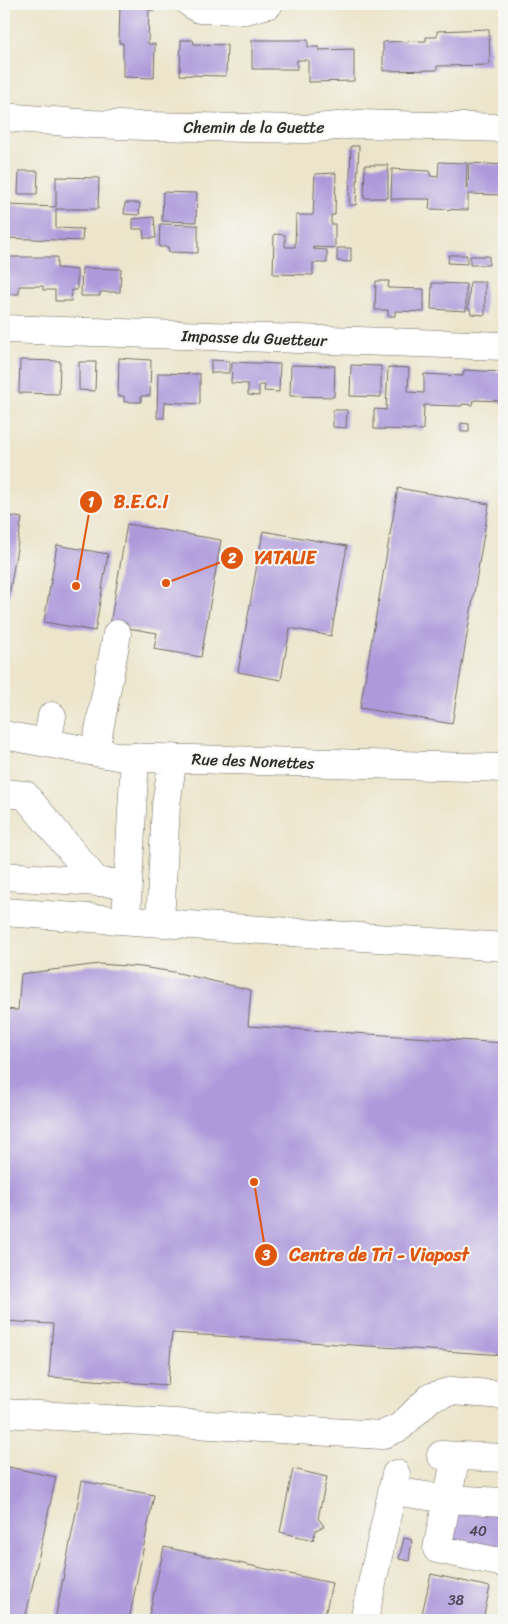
<svg xmlns="http://www.w3.org/2000/svg" width="508" height="1624" viewBox="0 0 508 1624" font-family="Sriracha,sans-serif">
<rect width="100%" height="100%" fill="#f6f6f2"/>
<filter id="ink" filterUnits="userSpaceOnUse"><feTurbulence type="fractalNoise" baseFrequency=".02" numOctaves="2"/><feDisplacementMap in="SourceGraphic" scale="10" xChannelSelector="R" yChannelSelector="G"/><feConvolveMatrix kernelMatrix="1 2 1 2 8 2 1 2 1" color-interpolation-filters="sRGB"/></filter>
<filter id="wash" filterUnits="userSpaceOnUse"><feTurbulence type="fractalNoise" baseFrequency=".0096" numOctaves="4" result="noise"/><feDisplacementMap in="SourceGraphic" scale="20" xChannelSelector="R" yChannelSelector="G"/><feGaussianBlur stdDeviation="1.12" result="paint"/><feColorMatrix in="noise" values="0 0 0 0 0 0 0 0 0 0 0 0 0 0 0 0 0 1.4 0 .05"/><feComposite in="paint" operator="in"/></filter>
<g filter="url(#wash)">
<rect width="100%" height="100%" fill="#ece5cb"/>
<g id="blocks">
<path fill="#ae9adb" d="M 120,4 L 154,4 L 154,10 L 149,10 L 148,44 L 155,44 L 154,78 L 123,77 L 123,43 L 119,43 Z
M 489,29 L 490,65 L 437,66 L 437,70 L 383,71 L 383,42 L 426,41 L 426,37 L 437,37 L 437,31 Z
M 181,40 L 193,40 L 194,44 L 227,45 L 226,76 L 180,75 Z
M 252,40 L 308,40 L 308,47 L 319,47 L 319,50 L 354,49 L 354,81 L 308,82 L 308,60 L 297,60 L 297,69 L 252,69 Z
M 351,146 L 359,146 L 356,205 L 349,205 Z
M 439,162 L 467,163 L 466,189 L 468,189 L 469,163 L 504,165 L 504,195 L 468,194 L 468,210 L 429,209 L 430,199 L 391,199 L 392,169 L 430,171 L 430,176 L 438,177 Z
M 365,165 L 388,165 L 388,198 L 364,198 Z
M 19,171 L 38,171 L 37,194 L 18,194 Z
M 336,173 L 335,215 L 331,215 L 331,224 L 335,224 L 335,248 L 313,247 L 313,249 L 327,250 L 327,263 L 313,263 L 313,275 L 273,274 L 274,234 L 285,235 L 285,247 L 295,247 L 296,215 L 313,215 L 315,174 Z
M 56,177 L 99,178 L 98,209 L 56,209 L 56,228 L 83,229 L 82,241 L 6,238 L 7,205 L 56,207 Z
M 163,192 L 197,193 L 196,222 L 162,221 Z
M 125,203 L 140,203 L 139,215 L 124,214 Z
M 154,217 L 156,238 L 144,238 L 143,229 L 133,229 L 133,219 Z
M 160,224 L 198,225 L 198,253 L 169,252 L 168,247 L 159,247 Z
M 337,248 L 351,248 L 351,262 L 337,261 Z
M 449,255 L 467,255 L 467,264 L 448,263 Z
M 470,256 L 489,256 L 489,265 L 470,265 Z
M 5,257 L 57,257 L 57,268 L 77,270 L 77,290 L 72,290 L 71,301 L 55,301 L 55,290 L 43,290 L 43,286 L 19,286 L 19,294 L 5,294 L 4,258 Z
M 82,268 L 121,269 L 120,292 L 100,292 L 100,296 L 81,296 Z
M 376,281 L 389,281 L 388,288 L 424,289 L 424,312 L 395,311 L 395,316 L 388,316 L 388,310 L 375,310 Z
M 470,282 L 485,282 L 485,315 L 471,314 L 470,309 L 468,309 Z
M 432,283 L 466,284 L 466,311 L 431,309 Z
M 119,358 L 151,360 L 150,396 L 141,396 L 141,402 L 124,402 L 124,396 L 118,396 Z
M 20,360 L 60,361 L 59,394 L 19,393 Z
M 211,360 L 229,361 L 229,373 L 211,373 Z
M 79,362 L 96,362 L 95,391 L 79,390 Z
M 232,362 L 280,364 L 279,392 L 264,391 L 265,385 L 259,385 L 259,396 L 248,395 L 248,384 L 231,383 Z
M 291,365 L 335,366 L 334,397 L 290,396 Z
M 351,365 L 381,366 L 381,397 L 350,396 Z
M 388,367 L 409,368 L 408,392 L 424,393 L 424,374 L 463,376 L 464,370 L 502,372 L 501,371 L 504,371 L 504,404 L 500,404 L 501,401 L 474,400 L 473,405 L 462,404 L 462,406 L 424,405 L 423,430 L 374,429 L 374,409 L 386,410 Z
M 158,373 L 200,374 L 200,404 L 165,402 L 164,418 L 157,418 Z
M 333,410 L 347,410 L 346,428 L 333,427 Z
M 461,423 L 469,424 L 469,432 L 461,432 Z
M 398,488 L 489,504 L 452,724 L 360,708 Z
M 4,515 L 22,518 L 5,620 L 4,619 Z
M 127,524 L 221,540 L 201,657 L 154,649 L 157,633 L 110,625 Z
M 263,531 L 347,546 L 331,636 L 290,628 L 281,680 L 238,672 Z
M 57,545 L 108,554 L 95,631 L 44,622 Z
M 99,964 L 141,967 L 174,972 L 251,990 L 248,1026 L 504,1043 L 504,1355 L 172,1333 L 168,1385 L 49,1377 L 53,1324 L 4,1321 L 4,1009 L 18,1010 L 21,974 Z
M 4,1466 L 56,1477 L 25,1620 L 4,1620 Z
M 293,1469 L 327,1477 L 318,1518 L 324,1526 L 316,1530 L 313,1540 L 280,1532 Z
M 82,1481 L 154,1495 L 129,1620 L 55,1620 Z
M 462,1511 L 504,1513 L 504,1552 L 450,1544 L 456,1515 Z
M 404,1538 L 412,1540 L 409,1561 L 399,1559 Z
M 164,1547 L 332,1583 L 324,1620 L 300,1615 L 299,1620 L 148,1620 Z
M 431,1574 L 490,1587 L 483,1620 L 450,1620 L 422,1614 Z"/>
</g>
</g>
<g filter="url(#ink)">
<use href="#blocks" fill-opacity="0" stroke="#6f6c63" stroke-width="1"/>
<g fill="none" stroke-linecap="round" stroke-linejoin="round">
<g stroke="#6f6c63" stroke-width="29">
<path id="minor" d="M 191,4 L 199,9 L 246,10 L 269,4
M 4,117 L 91,124 L 146,126 L 306,129 L 359,124 L 504,128
M 4,329 L 504,346
M 4,735 L 122,757 L 504,768
M 47,743 L 52,716
M 95,752 L 117,634
M 4,793 L 25,795 L 97,882 L 128,884
M 4,876 L 97,882
M 127,903 L 135,757
M 4,912 L 504,947
M 160,923 L 166,805 L 173,758
M 4,1413 L 382,1435 L 400,1427 L 431,1397 L 452,1391 L 504,1395
M 441,1455 L 504,1458
M 456,1456 L 437,1549 L 504,1563
M 393,1491 L 447,1499 L 504,1502
M 364,1620 L 396,1474"/>
</g>
<use href="#minor" stroke="#fff" stroke-width="28"/>
</g>
</g>
<g text-anchor="middle" dominant-baseline="central" stroke-width="4" stroke-linejoin="round" paint-order="stroke">
<g font-size="14" fill="#4c4757">
<text x="478" y="1531">40</text>
<text x="456" y="1600">38</text>
</g>
<g font-size="16" fill="#2b2b2b" stroke="#f6f6f2">
<text x="254" y="127">Chemin de la Guette</text>
<text transform="translate(254 338) rotate(2)">Impasse du Guetteur</text>
<text transform="translate(253 761) rotate(2)">Rue des Nonettes</text>
</g>
</g>
<path fill="none" stroke="#df570e" stroke-width="2" d="M76 586L91 502M166 583L232 558M254 1182L266 1255"/>
<g fill="#df570e" stroke="#f6f6f2" stroke-width="2">
<circle cx="76" cy="586" r="5"/>
<circle cx="166" cy="583" r="5"/>
<circle cx="254" cy="1182" r="5"/>
<circle cx="91" cy="502" r="12"/>
<circle cx="232" cy="558" r="12"/>
<circle cx="266" cy="1255" r="12"/>
</g>
<g font-size="15" text-anchor="middle" font-weight="bold" fill="#fff">
<text x="91" y="507">1</text>
<text x="232" y="563">2</text>
<text x="266" y="1260">3</text>
</g>
<g font-size="18" text-anchor="middle" font-weight="bold" fill="#df570e" stroke="#f6f6f2" stroke-width="4" stroke-linejoin="round" paint-order="stroke">
<text x="141" y="508">B.E.C.I</text>
<text x="285" y="564">YATALIE</text>
<text x="379" y="1261">Centre de Tri - Viapost</text>
</g>
<rect width="508" height="1624" fill="none" stroke="#f6f6f2" stroke-width="20"/>
</svg>
